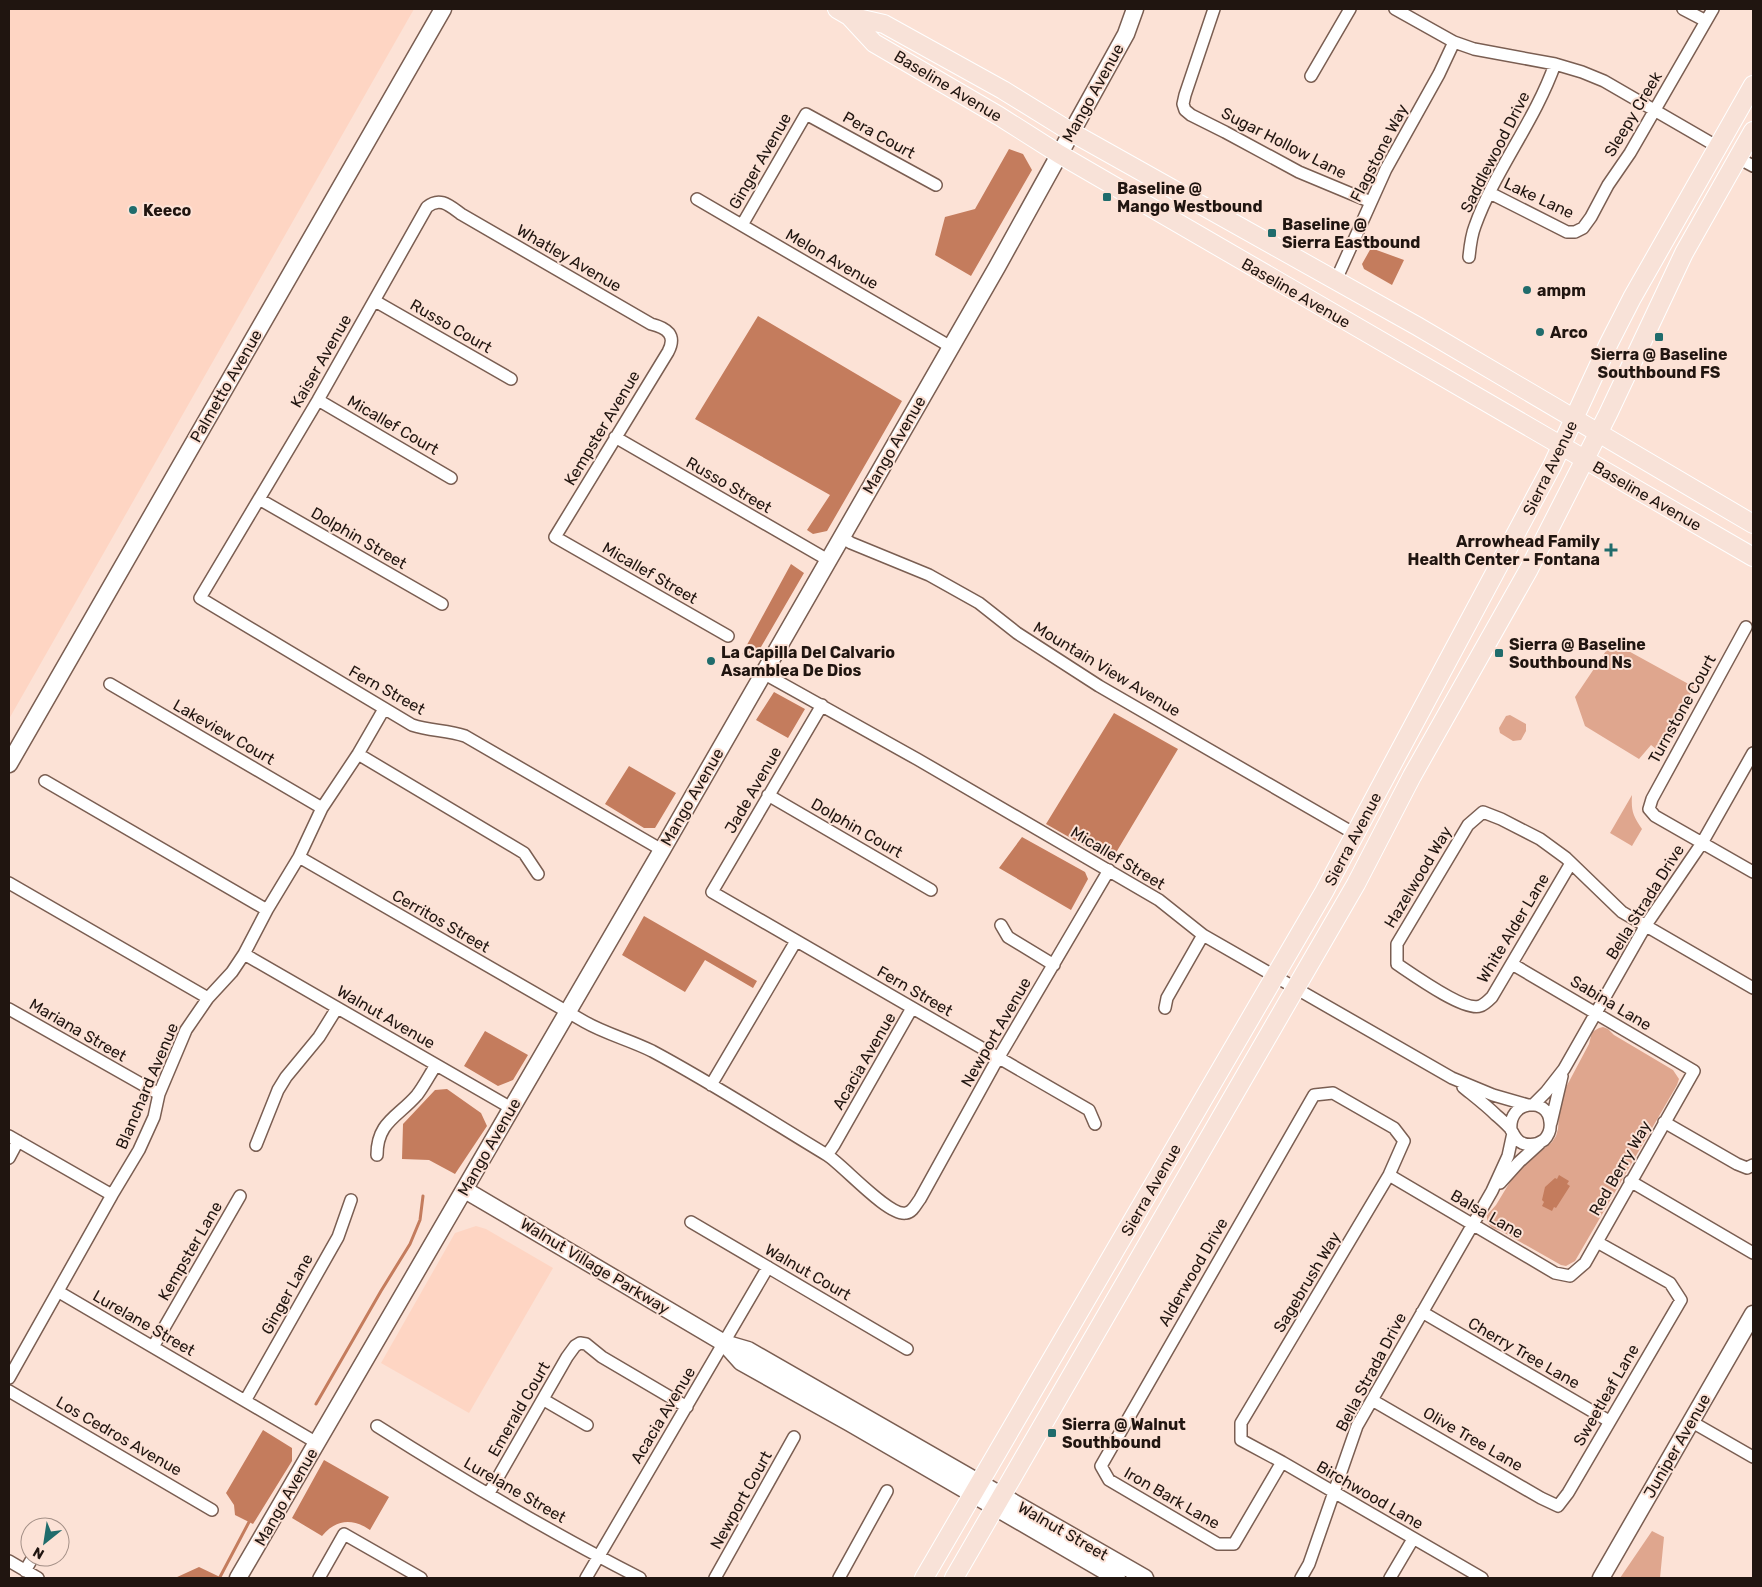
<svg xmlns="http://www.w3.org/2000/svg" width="1762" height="1587" viewBox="0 0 1762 1587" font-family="Rubik,sans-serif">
<rect width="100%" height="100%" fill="#fce2d6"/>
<path fill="#fed5c3" d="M 9,9 L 414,9 L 9,719 Z
M 476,1226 L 486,1229 L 553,1268 L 469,1413 L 381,1363 L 455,1233 Z"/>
<path fill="#dfa68e" d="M 1612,642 L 1694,687 L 1660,752 L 1651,745 L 1639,759 L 1585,726 L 1575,697 Z
M 1510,715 L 1526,724 L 1526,731 L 1521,740 L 1513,741 L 1500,733 L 1499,728 L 1506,716 Z
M 1632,795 C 1631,811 1633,816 1642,829 L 1632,846 L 1610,833 Z
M 1603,1027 L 1608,1029 L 1614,1035 L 1673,1070 L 1679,1079 L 1677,1085 L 1575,1261 L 1566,1266 L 1561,1265 L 1501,1231 C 1492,1228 1486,1226 1487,1215 L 1496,1205 L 1516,1172 L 1552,1142 L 1556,1136 L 1558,1129 L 1559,1115 L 1564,1091 L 1589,1044 L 1592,1032 L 1599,1028 Z
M 1652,1531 L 1664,1537 L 1660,1578 L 1620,1578 Z"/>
<path fill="#c47c5d" d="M 1009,149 L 1023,154 L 1032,170 L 971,276 L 935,255 L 945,217 L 975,209 Z
M 1371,248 L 1404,260 L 1392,285 L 1364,269 L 1362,264 Z
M 758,316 L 902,401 L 827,531 L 813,534 L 807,530 L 830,495 L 695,419 Z
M 791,564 L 804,573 L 754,659 L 742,654 Z
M 774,692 L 805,709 L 788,738 L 756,720 Z
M 1114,713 L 1178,749 L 1111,861 L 1046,824 Z
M 629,766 L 676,793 L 655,828 L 644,828 L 605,804 Z
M 1022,837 L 1085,872 L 1088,879 L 1071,910 L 999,868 Z
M 644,916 L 757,981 L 753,988 L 705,960 L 685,992 L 622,955 Z
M 485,1031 L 528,1055 L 513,1080 L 498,1086 L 464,1066 Z
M 447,1089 L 481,1113 L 487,1126 L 455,1174 L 429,1160 L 402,1159 L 403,1124 L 435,1090 Z
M 1559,1175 L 1569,1181 L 1567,1184 L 1570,1186 L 1556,1208 L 1554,1207 L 1552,1211 L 1542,1206 L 1544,1202 L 1542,1200 L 1545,1187 L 1555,1178 L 1557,1179 Z
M 263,1430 L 292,1448 L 292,1461 L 253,1524 L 235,1515 L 234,1505 L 226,1493 Z
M 324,1460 L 389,1497 L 370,1530 C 353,1518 336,1519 322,1536 L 292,1518 Z
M 199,1567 L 220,1577 L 223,1578 L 175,1578 Z"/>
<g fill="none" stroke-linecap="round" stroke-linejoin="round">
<path stroke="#c47c5d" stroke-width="3" d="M 316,1404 L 381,1291 L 410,1244 L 420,1220 L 423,1196
M 220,1577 L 249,1522"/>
<g stroke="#7a5e52" stroke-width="14">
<path id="street" d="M 1214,9 L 1185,95 L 1183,104 L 1185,110 L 1191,115 L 1225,132 L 1299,172 L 1371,202
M 1395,9 L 1454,42 L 1474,49 L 1555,64 L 1582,72 L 1604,81 L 1718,147
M 1683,9 L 1706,21
M 1311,76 L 1350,9
M 1738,158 L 1753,166
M 1490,193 L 1567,232 L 1575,232 L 1583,228 L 1591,217 L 1608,185 L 1630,153 L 1713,9
M 697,199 L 951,347
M 742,225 L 806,114 L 936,185
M 1469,257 C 1470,247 1471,236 1475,226 C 1495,170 1535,121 1555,64
M 1336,280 L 1386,169 L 1439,74 L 1454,42
M 375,301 L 511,379
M 318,400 L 451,478
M 615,437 L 828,560
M 259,499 L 442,604
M 841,537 L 851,543 L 929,575 L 979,603 L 1017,633 L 1099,686 L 1355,834
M 1746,627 L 1652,799 L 1649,809 L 1655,816 L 1753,872
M 763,673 L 917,759 L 1159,900 L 1203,935 L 1452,1078 L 1493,1095 L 1528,1105
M 110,684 L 322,808
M 822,705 L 712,892 L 1089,1110 L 1095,1124
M 358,754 L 524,853 L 538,874
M 45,781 L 267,910
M 768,795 L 931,890
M 662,850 L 465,736 C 447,730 430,731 412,725 L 200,598 L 318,400 L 427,207 C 440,196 450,206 461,214 L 651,324 C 667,328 677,335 668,352 L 555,537 L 728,636
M 299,857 L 585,1022 C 606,1034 630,1040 652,1051 C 712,1083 769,1120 827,1155 C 843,1165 889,1217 906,1213 C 913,1212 916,1204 920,1199 L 993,1067 L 1109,870
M 1571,863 L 1492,997 C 1489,1000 1484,1005 1480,1006 C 1465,1012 1412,974 1397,964 L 1397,944 L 1468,825 L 1483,812 L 1501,819 L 1540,839 L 1566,858 L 1622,912 L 1753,988
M 9,883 L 208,998
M 1001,925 L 1008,937 L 1054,965
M 244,954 L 511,1108
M 1165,1008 L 1167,998 L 1203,935
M 9,1009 L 159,1094
M 711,1085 L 796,941
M 1463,1087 C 1474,1096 1486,1105 1496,1115 C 1501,1119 1506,1124 1510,1128 C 1514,1134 1515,1140 1522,1143 C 1530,1146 1537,1145 1544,1140 C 1549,1135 1551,1129 1550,1122 C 1548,1096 1508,1100 1511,1130
M 1533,1105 L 1546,1092 L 1564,1069 L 1646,925 L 1702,843 L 1753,753
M 1664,1122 L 1737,1164 L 1747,1168 L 1753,1165
M 1551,1123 L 1562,1076
M 9,1136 L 112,1195
M 256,1145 L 278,1090 L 286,1077 L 319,1037 L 337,1008
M 377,1155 C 377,1122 398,1117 417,1095 C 424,1086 430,1074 436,1065
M 827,1155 L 834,1145 L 912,1008
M 9,1158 L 18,1141
M 1389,1175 L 1555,1273 L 1570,1276 L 1585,1263 L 1694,1071 L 1512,964
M 1630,1181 L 1753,1253
M 1500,1183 L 1519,1162 L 1540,1143
M 691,1222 L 907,1349
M 59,1292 L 317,1443
M 1422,1312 L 1609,1421
M 153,1347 L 240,1196
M 9,1378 L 112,1195 L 139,1150 L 154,1117 L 159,1094 L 186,1030 L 208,998 L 232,972 L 244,954 L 267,910 L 299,857 L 322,808 L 358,754 L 384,709
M 9,1391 L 212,1510
M 544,1400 L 587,1425
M 1372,1400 L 1541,1498 L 1558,1506 L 1568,1493 L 1681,1300 L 1670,1283 L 1597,1242
M 245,1401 L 338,1237 L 351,1200
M 1692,1422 L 1753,1457
M 377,1426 C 462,1480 550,1532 640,1578
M 1282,1462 L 1234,1544 L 1218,1544 L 1109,1480 L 1101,1466 L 1314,1095 L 1333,1093 L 1394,1128 L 1404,1141 L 1389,1175 L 1241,1423 L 1241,1440 L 1282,1462 L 1482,1578
M 489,1493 L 567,1357 L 575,1346 L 580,1343 L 586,1344 L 602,1357 L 687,1407
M 9,1561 L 38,1578
M 25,1571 L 33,1557
M 319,1578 L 344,1534 L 421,1578
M 586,1578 L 768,1267
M 715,1578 L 794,1437
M 839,1578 L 887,1491
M 1301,1578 L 1309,1564 L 1357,1426 L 1492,1191 L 1508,1156 L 1513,1133
M 1390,1578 L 1413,1539"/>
</g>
<g stroke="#7a5e52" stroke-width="19">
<path id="secondary" d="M 9,764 L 443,9
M 465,1190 L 724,1343 L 748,1350 L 1145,1578
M 724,1343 L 741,1362 L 850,1423 L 1117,1578
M 238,1578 L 662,850 L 997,267 L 1126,34 L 1135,9
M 1601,1578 L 1753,1314"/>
</g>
<g stroke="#fff" stroke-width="20">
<path id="primary" d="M 837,9 L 849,16 L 874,43 L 999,116 L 1059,154 L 1753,557
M 849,16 L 884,24 L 1003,90 L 1071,132 L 1417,326 L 1753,524
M 924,1578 L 1324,892 L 1552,466 L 1609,343 L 1632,298 L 1753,85
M 954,1578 L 1356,884 L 1412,776 L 1529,569 L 1608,414 L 1684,253 L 1753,131"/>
</g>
<use href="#street" stroke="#fff" stroke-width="11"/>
<use href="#secondary" stroke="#fff" stroke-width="16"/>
<use href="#primary" stroke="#f8e2d8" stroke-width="18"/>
</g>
<g fill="#206c6c" stroke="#fce2d6" stroke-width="2">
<rect x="1102" y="192" width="10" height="10" rx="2.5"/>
<circle cx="133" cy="210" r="5"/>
<rect x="1267" y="228" width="10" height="10" rx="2.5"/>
<circle cx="1527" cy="290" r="5"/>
<circle cx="1540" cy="332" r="5"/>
<rect x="1654" y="332" width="10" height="10" rx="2.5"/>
<path d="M1608.5 542.5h5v5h5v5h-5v5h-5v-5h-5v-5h5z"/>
<rect x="1494" y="648" width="10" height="10" rx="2.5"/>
<circle cx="711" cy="661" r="5"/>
<rect x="1047" y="1428" width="10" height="10" rx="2.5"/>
</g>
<g text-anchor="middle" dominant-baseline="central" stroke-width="4" stroke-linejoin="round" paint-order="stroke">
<g font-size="16" fill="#201510" stroke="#fce2d6">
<text transform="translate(948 86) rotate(31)">Baseline Avenue</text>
<text transform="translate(1093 93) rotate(-61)">Mango Avenue</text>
<text transform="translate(1633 114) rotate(-59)">Sleepy Creek</text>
<text transform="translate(879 135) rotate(29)">Pera Court</text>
<text transform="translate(1284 143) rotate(27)">Sugar Hollow Lane</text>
<text transform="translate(1495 152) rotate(-63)">Saddlewood Drive</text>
<text transform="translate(1379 153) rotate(-63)">Flagstone Way</text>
<text transform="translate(760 161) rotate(-60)">Ginger Avenue</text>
<text transform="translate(1539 198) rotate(25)">Lake Lane</text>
<text transform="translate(569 258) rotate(30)">Whatley Avenue</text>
<text transform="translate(832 259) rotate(30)">Melon Avenue</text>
<text transform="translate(1296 293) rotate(30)">Baseline Avenue</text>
<text transform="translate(451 326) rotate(30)">Russo Court</text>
<text transform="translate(321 361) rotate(-60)">Kaiser Avenue</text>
<text transform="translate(226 386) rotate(-60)">Palmetto Avenue</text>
<text transform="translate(393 425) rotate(30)">Micallef Court</text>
<text transform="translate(602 428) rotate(-59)">Kempster Avenue</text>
<text transform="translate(894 445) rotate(-60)">Mango Avenue</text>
<text transform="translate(1550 468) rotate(-64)">Sierra Avenue</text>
<text transform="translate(729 485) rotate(30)">Russo Street</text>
<text transform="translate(1647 496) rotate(30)">Baseline Avenue</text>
<text transform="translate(359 538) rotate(30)">Dolphin Street</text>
<text transform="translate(650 573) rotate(30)">Micallef Street</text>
<text transform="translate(1107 669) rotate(31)">Mountain View Avenue</text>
<text transform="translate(387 690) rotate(29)">Fern Street</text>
<text transform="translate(1682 709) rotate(-61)">Turnstone Court</text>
<text transform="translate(224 732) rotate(30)">Lakeview Court</text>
<text transform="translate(753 790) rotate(-60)">Jade Avenue</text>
<text transform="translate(692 797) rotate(-60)">Mango Avenue</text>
<text transform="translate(857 828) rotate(30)">Dolphin Court</text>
<text transform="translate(1353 839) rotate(-62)">Sierra Avenue</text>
<text transform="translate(1118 858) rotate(31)">Micallef Street</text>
<text transform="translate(1418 877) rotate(-59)">Hazelwood Way</text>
<text transform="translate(1645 902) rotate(-58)">Bella Strada Drive</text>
<text transform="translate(441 921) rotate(30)">Cerritos Street</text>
<text transform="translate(1513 928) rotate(-59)">White Alder Lane</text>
<text transform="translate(915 991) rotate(30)">Fern Street</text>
<text transform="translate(1611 1003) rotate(31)">Sabina Lane</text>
<text transform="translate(386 1017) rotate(30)">Walnut Avenue</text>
<text transform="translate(78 1030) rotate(30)">Mariana Street</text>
<text transform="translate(996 1032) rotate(-60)">Newport Avenue</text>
<text transform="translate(864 1061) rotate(-60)">Acacia Avenue</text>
<text transform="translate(147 1086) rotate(-67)">Blanchard Avenue</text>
<text transform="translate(489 1147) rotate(-60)">Mango Avenue</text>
<text transform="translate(1620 1168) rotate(-60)">Red Berry Way</text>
<text transform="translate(1151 1190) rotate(-60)">Sierra Avenue</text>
<text transform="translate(1487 1214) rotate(30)">Balsa Lane</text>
<text transform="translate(190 1251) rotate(-60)">Kempster Lane</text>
<text transform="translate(595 1266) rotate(31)">Walnut Village Parkway</text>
<text transform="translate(808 1272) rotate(30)">Walnut Court</text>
<text transform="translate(1193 1272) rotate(-60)">Alderwood Drive</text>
<text transform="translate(1307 1282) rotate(-59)">Sagebrush Way</text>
<text transform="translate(287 1294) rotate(-61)">Ginger Lane</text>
<text transform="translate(144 1323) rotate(30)">Lurelane Street</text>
<text transform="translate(1524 1353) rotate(30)">Cherry Tree Lane</text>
<text transform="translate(1371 1372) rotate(-62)">Bella Strada Drive</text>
<text transform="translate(1606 1395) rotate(-60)">Sweetleaf Lane</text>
<text transform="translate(519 1409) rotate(-60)">Emerald Court</text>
<text transform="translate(663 1415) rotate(-59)">Acacia Avenue</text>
<text transform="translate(119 1436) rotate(30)">Los Cedros Avenue</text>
<text transform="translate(1473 1439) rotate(30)">Olive Tree Lane</text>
<text transform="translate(1677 1446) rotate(-60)">Juniper Avenue</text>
<text transform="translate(515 1490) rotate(30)">Lurelane Street</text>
<text transform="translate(1370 1495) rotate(30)">Birchwood Lane</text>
<text transform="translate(286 1497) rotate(-60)">Mango Avenue</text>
<text transform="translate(1172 1498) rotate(30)">Iron Bark Lane</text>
<text transform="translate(741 1500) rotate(-61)">Newport Court</text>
<text transform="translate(1063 1531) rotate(30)">Walnut Street</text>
</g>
<g font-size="16" font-weight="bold" fill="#201510" stroke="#fce2d6" text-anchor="start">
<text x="1117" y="188">Baseline @<tspan x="1117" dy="18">Mango Westbound</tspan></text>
<text x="143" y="210">Keeco</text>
<text x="1282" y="224">Baseline @<tspan x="1282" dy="18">Sierra Eastbound</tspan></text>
<text x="1537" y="290">ampm</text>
<text x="1550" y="332">Arco</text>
<text x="1659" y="354" text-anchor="middle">Sierra @ Baseline<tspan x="1659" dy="18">Southbound FS</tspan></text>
<text x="1600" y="541" text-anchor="end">Arrowhead Family<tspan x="1600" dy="18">Health Center - Fontana</tspan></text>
<text x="1509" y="644">Sierra @ Baseline<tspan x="1509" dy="18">Southbound Ns</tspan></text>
<text x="721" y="652">La Capilla Del Calvario<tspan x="721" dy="18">Asamblea De Dios</tspan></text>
<text x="1062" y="1424">Sierra @ Walnut<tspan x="1062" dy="18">Southbound</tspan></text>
</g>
</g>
<rect width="1762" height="1587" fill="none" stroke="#201510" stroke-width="20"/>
<g transform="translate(45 1542) rotate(210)"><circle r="24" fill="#fce2d6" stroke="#a49087"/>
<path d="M0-4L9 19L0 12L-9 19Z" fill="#206c6c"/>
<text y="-8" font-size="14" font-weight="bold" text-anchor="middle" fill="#201510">N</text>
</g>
</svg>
